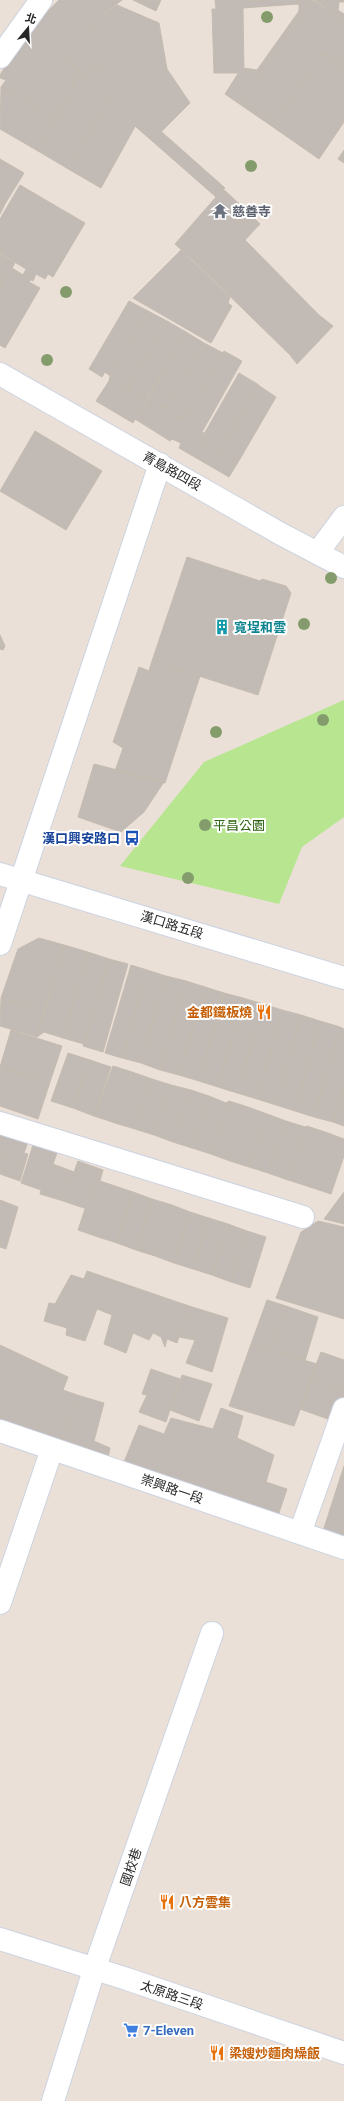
<svg xmlns="http://www.w3.org/2000/svg" width="344" height="2101" viewBox="0 0 344 2101" font-family="Roboto,'Noto Sans TC',sans-serif">
<rect width="100%" height="100%" fill="#ebe0d7"/>
<path fill="#b7e590" d="M 344,700 L 344,817 L 302,847 L 279,904 L 120,866 L 204,762 Z"/>
<path fill="#c2bab4" stroke="#c5bcb1" d="M 59,0 L 122,0 L 91,24 L 91,31 L 64,58 L 30,29 Z
M 133,0 L 161,0 L 156,11 Z
M 215,0 L 299,0 L 299,4 L 243,8 L 244,73 L 214,73 L 212,9 L 216,9 Z
M 299,0 L 312,0 L 243,100 L 276,123 L 273,127 L 225,94 L 239,72 L 244,73 L 244,68 L 257,70 L 299,11 Z
M 312,0 L 344,20 L 344,67 L 323,53 L 276,123 L 243,100 Z
M 314,0 L 344,0 L 344,2 L 339,2 L 338,10 L 344,14 L 344,20 Z
M 117,5 L 159,23 L 167,69 L 190,103 L 161,132 L 146,118 L 150,114 L 96,64 L 91,70 L 71,51 L 91,31 L 91,24 Z
M 30,25 L 30,29 L 79,70 L 72,83 L 75,85 L 57,118 L 1,87 L 6,80 L 0,78 L 0,75 Z
M 71,51 L 91,70 L 96,64 L 150,114 L 146,118 L 225,188 L 216,197 L 135,126 L 137,123 L 109,96 L 64,58 Z
M 323,53 L 344,67 L 344,122 L 319,159 L 273,127 Z
M 79,70 L 109,96 L 70,170 L 38,151 L 75,85 L 72,83 Z
M 1,87 L 57,118 L 38,151 L 0,129 Z
M 109,96 L 137,123 L 101,188 L 70,170 Z
M 344,150 L 344,163 L 338,159 Z
M 0,159 L 24,173 L 5,204 L 0,201 Z
M 20,185 L 85,223 L 53,277 L 48,274 L 45,279 L 36,274 L 33,281 L 23,275 L 26,269 L 0,253 L 0,219 Z
M 223,189 L 247,211 L 198,265 L 175,244 Z
M 0,201 L 5,204 L 0,214 Z
M 247,211 L 260,224 L 245,240 L 319,315 L 333,326 L 297,364 L 290,355 L 198,265 Z
M 181,250 L 230,297 L 228,303 L 232,306 L 211,343 L 133,298 Z
M 0,254 L 15,263 L 0,288 Z
M 12,268 L 31,280 L 29,282 L 40,288 L 5,348 L 0,345 L 0,288 Z
M 129,301 L 148,311 L 110,376 L 105,372 L 102,377 L 89,369 Z
M 148,311 L 167,321 L 129,386 L 124,384 L 121,387 L 109,381 L 110,376 Z
M 167,321 L 186,332 L 148,397 L 142,394 L 140,398 L 127,391 L 129,386 Z
M 186,332 L 204,343 L 166,408 L 161,405 L 158,409 L 146,402 Z
M 204,343 L 223,353 L 185,419 L 179,416 L 177,420 L 165,412 L 166,408 Z
M 224,351 L 242,361 L 202,432 L 204,433 L 200,441 L 233,459 L 235,456 L 240,459 L 229,477 L 179,448 L 181,443 L 172,439 L 170,441 L 135,419 L 146,402 L 158,409 L 161,405 L 166,408 L 165,412 L 177,420 L 179,416 L 185,419 Z
M 239,373 L 259,385 L 219,452 L 200,441 Z
M 109,381 L 121,387 L 124,384 L 130,387 L 127,391 L 140,398 L 142,394 L 148,397 L 133,423 L 96,401 Z
M 258,385 L 276,397 L 240,459 L 235,456 L 233,459 L 219,452 Z
M 35,431 L 102,471 L 66,530 L 0,491 Z
M 187,557 L 260,581 L 262,579 L 286,586 L 291,593 L 258,695 L 152,661 Z
M 0,635 L 5,646 L 3,650 L 0,649 Z
M 152,661 L 200,676 L 165,783 L 115,771 L 123,748 L 113,742 L 139,667 L 149,671 Z
M 94,764 L 164,782 L 144,812 L 121,832 L 78,817 Z
M 39,938 L 64,945 L 44,1011 L 1,998 L 18,949 Z
M 64,945 L 88,952 L 63,1038 L 44,1032 L 37,1037 Z
M 88,952 L 109,959 L 84,1044 L 63,1038 Z
M 109,959 L 128,964 L 103,1052 L 83,1046 Z
M 131,965 L 147,970 L 122,1058 L 105,1053 Z
M 147,970 L 166,976 L 141,1063 L 122,1058 Z
M 166,976 L 186,981 L 160,1070 L 141,1063 Z
M 186,981 L 205,987 L 179,1075 L 160,1070 Z
M 205,987 L 224,993 L 199,1081 L 179,1075 Z
M 224,993 L 243,998 L 218,1087 L 199,1081 Z
M 1,998 L 44,1011 L 37,1037 L 0,1026 Z
M 243,998 L 263,1004 L 237,1093 L 218,1087 Z
M 263,1004 L 282,1010 L 257,1099 L 237,1093 Z
M 282,1010 L 301,1015 L 276,1105 L 257,1099 Z
M 301,1015 L 320,1021 L 295,1111 L 276,1105 Z
M 320,1021 L 340,1027 L 314,1117 L 295,1111 Z
M 340,1027 L 344,1029 L 344,1084 L 333,1122 L 314,1117 Z
M 11,1030 L 62,1046 L 50,1082 L 0,1067 Z
M 68,1053 L 90,1060 L 73,1108 L 51,1101 Z
M 90,1060 L 111,1067 L 94,1116 L 73,1108 Z
M 113,1066 L 132,1072 L 115,1123 L 94,1116 Z
M 0,1067 L 50,1082 L 38,1119 L 0,1106 Z
M 132,1072 L 152,1079 L 135,1129 L 115,1123 Z
M 152,1079 L 171,1085 L 154,1135 L 135,1129 Z
M 344,1084 L 344,1126 L 333,1122 Z
M 171,1085 L 191,1090 L 173,1142 L 154,1135 Z
M 191,1090 L 209,1096 L 192,1148 L 173,1142 Z
M 209,1096 L 226,1103 L 229,1101 L 211,1154 L 192,1148 Z
M 229,1101 L 248,1107 L 230,1161 L 211,1154 Z
M 248,1107 L 267,1114 L 249,1167 L 230,1161 Z
M 267,1114 L 286,1121 L 268,1173 L 249,1167 Z
M 286,1121 L 305,1127 L 307,1126 L 288,1180 L 268,1173 Z
M 307,1126 L 328,1133 L 310,1187 L 288,1180 Z
M 0,1129 L 29,1139 L 24,1153 L 28,1154 L 25,1164 L 0,1155 Z
M 328,1133 L 344,1139 L 344,1156 L 331,1194 L 310,1187 Z
M 33,1145 L 57,1153 L 53,1164 L 69,1170 L 60,1200 L 40,1194 L 41,1190 L 21,1183 Z
M 0,1155 L 25,1164 L 20,1181 L 0,1174 Z
M 78,1161 L 100,1169 L 87,1209 L 60,1200 L 69,1170 L 74,1172 Z
M 100,1169 L 103,1170 L 100,1181 L 115,1186 L 98,1237 L 78,1230 L 85,1209 L 87,1209 Z
M 115,1186 L 133,1192 L 117,1243 L 98,1237 Z
M 133,1192 L 152,1199 L 136,1250 L 117,1243 Z
M 344,1192 L 344,1224 L 324,1219 Z
M 152,1199 L 172,1205 L 155,1256 L 136,1250 Z
M 0,1200 L 18,1207 L 6,1249 L 0,1247 Z
M 172,1205 L 190,1212 L 174,1263 L 155,1256 Z
M 190,1212 L 209,1218 L 193,1269 L 174,1263 Z
M 209,1218 L 228,1224 L 212,1275 L 193,1269 Z
M 318,1221 L 344,1227 L 344,1319 L 276,1298 L 301,1232 Z
M 228,1224 L 247,1231 L 231,1282 L 212,1275 Z
M 247,1231 L 266,1237 L 250,1288 L 231,1282 Z
M 87,1271 L 189,1306 L 177,1343 L 167,1339 L 165,1347 L 161,1337 L 153,1333 L 149,1340 L 133,1333 L 126,1353 L 104,1344 L 112,1315 L 97,1309 L 85,1341 L 66,1335 L 67,1328 L 44,1321 L 49,1303 L 55,1304 L 71,1275 L 84,1279 Z
M 267,1300 L 286,1306 L 270,1350 L 251,1344 Z
M 189,1306 L 228,1318 L 212,1372 L 186,1363 L 195,1340 L 179,1337 Z
M 286,1306 L 318,1317 L 305,1361 L 270,1350 Z
M 251,1344 L 317,1364 L 294,1426 L 229,1406 Z
M 0,1345 L 68,1377 L 63,1390 L 77,1395 L 62,1442 L 0,1420 Z
M 321,1352 L 344,1360 L 344,1392 L 310,1380 Z
M 151,1369 L 180,1379 L 166,1422 L 139,1412 L 147,1395 L 142,1394 Z
M 182,1375 L 212,1384 L 199,1421 L 170,1410 Z
M 310,1380 L 344,1392 L 344,1403 L 336,1422 L 300,1409 Z
M 77,1395 L 104,1403 L 94,1441 L 110,1448 L 108,1459 L 62,1442 Z
M 221,1408 L 243,1416 L 237,1438 L 274,1455 L 266,1482 L 287,1489 L 277,1519 L 122,1467 L 139,1425 L 164,1434 L 171,1418 L 213,1429 Z
M 344,1466 L 344,1539 L 323,1531 Z"/>
<g fill="none" stroke-linecap="round" stroke-linejoin="round">
<g stroke="#ccd3e1" stroke-width="24">
<path id="minor" d="M 0,57 L 41,0
M 0,374 L 281,534 L 344,567
M 318,552 L 344,517
M 0,874 L 344,978
M 0,944 L 160,464
M 0,1123 L 303,1217
M 0,1431 L 344,1548
M 300,1533 L 344,1409
M 0,1603 L 52,1449
M 0,1939 L 127,1979 L 344,2053
M 53,2101 L 94,1970 L 212,1633"/>
</g>
<use href="#minor" stroke="#fff" stroke-width="22"/>
</g>
<g fill="#849c6c">
<circle cx="267" cy="17" r="6"/>
<circle cx="251" cy="166" r="6"/>
<circle cx="66" cy="292" r="6"/>
<circle cx="47" cy="360" r="6"/>
<circle cx="331" cy="578" r="6"/>
<circle cx="304" cy="624" r="6"/>
<circle cx="323" cy="720" r="6"/>
<circle cx="216" cy="732" r="6"/>
<circle cx="205" cy="825" r="6"/>
<circle cx="188" cy="878" r="6"/>
</g>
<defs>
<g id="temple-bare" transform="scale(1.2)"><path d="M0-6L5-2H3V0L6.5 2.5H4V6H1.5V3h-3V6H-4V2.5H-6.5L-3 0V-2H-5Z" fill="#6b7280" stroke="#fff" stroke-width="2.5" paint-order="stroke"/></g>
<g id="building-bare" transform="scale(1.2)"><path d="M-4-6H4V6H1V3H-1V6H-4ZM-2.5-4.3h1.7v1.8h-1.7ZM.8-4.3h1.7v1.8H.8ZM-2.5-1h1.7V.8h-1.7ZM.8-1h1.7V.8H.8Z" fill="#0f9aa8" stroke="#fff" stroke-width="2.5" paint-order="stroke"/></g>
<g id="bus-bare" transform="scale(1.2)"><path d="M-5-6H5V4H4V6H2V4H-2V6H-4V4H-5ZM-3.5-4V0h7V-4ZM-3.5 1.2v1.5H-2V1.2ZM2 1.2v1.5H3.5V1.2Z" fill="#1a4fb4" stroke="#fff" stroke-width="2.5" paint-order="stroke"/></g>
<g id="restaurant-bare" transform="scale(1.2)"><path d="M-5-6h1v4h1v-4h1v4h1v-4h1v5L-1.5 .5V6h-2V.5L-5-1ZM5-6V6H3V1.5H1.5Q1.5-4 5-6Z" fill="#e8710a" stroke="#fff" stroke-width="2.5" paint-order="stroke"/></g>
<g id="supermarket-bare" transform="scale(1.2)"><path d="M-6-5.5h2.5l.6 2H6L4.5 2H-2.5L-4.4-4H-6ZM-1.5 3.2a1.3 1.3 0 1 0 .1 0ZM3 3.2a1.3 1.3 0 1 0 .1 0Z" fill="#3f7fe0" stroke="#fff" stroke-width="2.5" paint-order="stroke"/></g>
</defs>
<g fill-rule="evenodd">
<use href="#temple-bare" x="220" y="211"/>
<use href="#building-bare" x="222" y="627"/>
<use href="#bus-bare" x="132" y="838"/>
<use href="#restaurant-bare" x="264" y="1012"/>
<use href="#restaurant-bare" x="167" y="1902"/>
<use href="#supermarket-bare" x="131" y="2030"/>
<use href="#restaurant-bare" x="217" y="2053"/>
</g>
<g text-anchor="middle" dominant-baseline="central" stroke-width="4" stroke-linejoin="round" paint-order="stroke">
<g font-size="13" font-weight="bold" fill="#5b616d" stroke="#fff" text-anchor="start">
<text x="232" y="211">慈善寺</text>
</g>
<g font-size="13" fill="#272727" stroke="#fff">
<text transform="translate(172 471) rotate(29)">青島路四段</text>
<text transform="translate(172 925) rotate(17)">漢口路五段</text>
<text transform="translate(172 1489) rotate(19)">崇興路一段</text>
<text transform="translate(131 1867) rotate(-71)">國校巷</text>
<text transform="translate(172 1995) rotate(19)">太原路三段</text>
</g>
<g font-size="13" font-weight="bold" fill="#0d838f" stroke="#fff" text-anchor="start">
<text x="234" y="627">寬埕和雲</text>
</g>
<g font-size="13" fill="#306515" stroke="#fff">
<text x="239" y="825">平昌公園</text>
</g>
<g font-size="13" font-weight="bold" fill="#164399" stroke="#fff" text-anchor="end">
<text x="120" y="838">漢口興安路口</text>
</g>
<g font-size="13" font-weight="bold" fill="#c56008" stroke="#fff" text-anchor="start">
<text x="252" y="1012" text-anchor="end">金都鐵板燒</text>
<text x="179" y="1902">八方雲集</text>
<text x="229" y="2053">梁嫂炒麵肉燥飯</text>
</g>
<g font-size="13" font-weight="bold" fill="#366cbe" stroke="#fff" text-anchor="start">
<text x="143" y="2030">7-Eleven</text>
</g>
</g>
<g transform="translate(28 28) rotate(18)" stroke="#ffffff" stroke-width="3" paint-order="stroke">
<path d="M0-3L7 15L0 10L-7 15Z" fill="#272727"/>
<text y="-6" font-size="11" font-weight="bold" text-anchor="middle" fill="#272727">北</text>
</g>
</svg>
